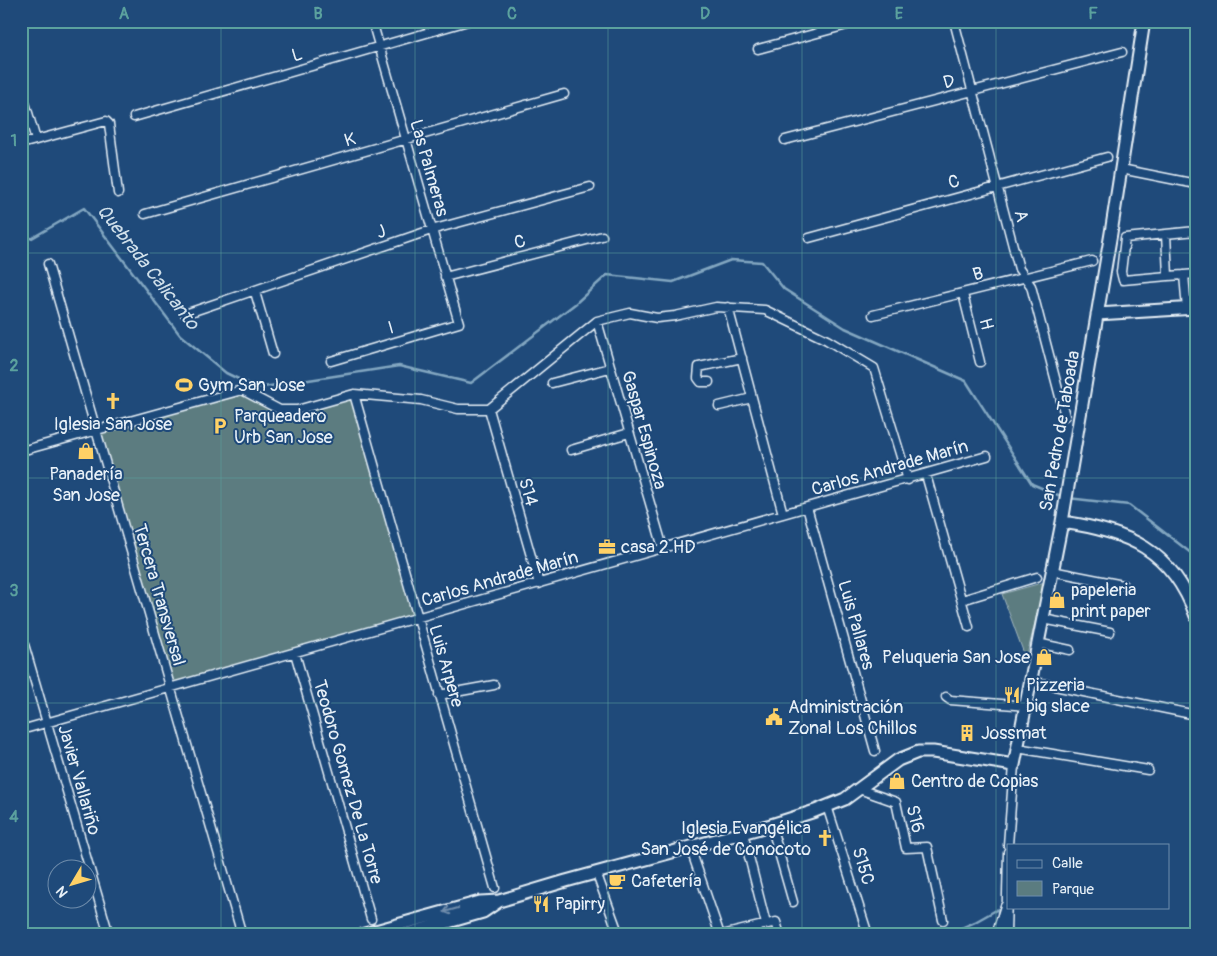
<svg xmlns="http://www.w3.org/2000/svg" width="1217" height="956" viewBox="0 0 1217 956" font-family="Pangolin,sans-serif">
<rect width="100%" height="100%" fill="#1f4a7a"/>
<filter id="ink" filterUnits="userSpaceOnUse"><feTurbulence type="fractalNoise" baseFrequency=".02" numOctaves="2"/><feDisplacementMap in="SourceGraphic" scale="10" xChannelSelector="R" yChannelSelector="G"/><feConvolveMatrix kernelMatrix="1 2 1 2 8 2 1 2 1" color-interpolation-filters="sRGB"/></filter>
<g filter="url(#ink)">
<path fill="#5b7c80" stroke="#a2b6bc" d="M 242,390 L 280,410 L 354,394 L 416,618 L 170,687 L 96,430 Z
M 1045,582 L 1026,659 L 1002,594 Z"/>
<g fill="none" stroke-linecap="round" stroke-linejoin="round">
<path stroke="#83a7c1" stroke-width="2.5" d="M 21,239 L 32,238 L 84,208 L 180,335 L 226,373 L 257,388 L 399,366 L 471,383 L 575,304 L 607,275 L 673,282 L 731,260 L 762,262 L 784,289 L 845,328 L 966,381 L 1032,484 L 1063,497
M 1068,498 L 1129,505 L 1196,557
M 946,935 L 975,922 L 998,909 L 998,918"/>
<g stroke="#e8f1f8" stroke-width="11">
<path id="street" d="M 954,21 L 1019,269 L 1031,286 L 1065,416
M 758,49 L 862,21
M 21,89 L 36,140
M 134,117 L 468,21
M 785,140 L 1122,52
M 21,144 L 106,121 L 109,124 L 118,193
M 1121,169 L 1196,184
M 145,214 L 564,94
M 1166,234 L 1168,276 L 1184,275 L 1187,309
M 809,238 L 1107,157
M 48,264 L 242,935
M 1184,275 L 1196,274
M 1168,276 L 1123,280 L 1121,272 L 1125,238 L 1196,231
M 445,277 L 602,236
M 255,292 L 273,354
M 963,294 L 980,362
M 728,307 L 783,514
M 185,314 L 431,230 L 590,187
M 873,315 L 1092,261
M 597,321 L 663,548
M 331,361 L 459,323 L 372,21
M 709,382 L 701,382 L 698,378 L 699,367 L 742,358
M 552,383 L 610,368
M 354,394 L 495,888
M 719,406 L 752,398
M 489,409 L 539,584
M 571,450 L 629,433
M 21,451 L 242,390 L 280,410 L 297,410 L 354,394 L 421,400 L 458,409 L 489,409 L 597,321 L 630,313 L 657,318 L 675,316 L 716,307 L 765,310 L 827,340 L 874,368 L 908,480
M 926,475 L 969,627
M 807,507 L 875,751
M 1052,571 L 1123,585
M 962,600 L 1037,577
M 1043,619 L 1110,632
M 21,634 L 109,935
M 1037,643 L 1070,650
M 295,653 L 371,919
M 1030,681 L 1196,715
M 439,695 L 494,685
M 946,697 L 950,700 L 1026,706
M 21,730 L 987,456
M 1017,748 L 1148,770
M 859,789 L 896,802 L 906,848 L 927,847 L 943,920
M 827,806 L 868,935
M 771,825 L 793,902
M 743,833 L 766,924
M 1008,845 L 1014,765
M 690,847 L 720,935
M 596,872 L 619,935
M 722,935 L 776,922 L 780,935
M 996,935 L 1005,906
M 1006,935 L 1008,852"/>
</g>
<g stroke="#e8f1f8" stroke-width="15">
<path id="secondary" d="M 1097,314 L 1196,308
M 1062,522 C 1127,531 1172,549 1196,616
M 361,935 L 480,902 L 499,901 L 566,881 L 771,825 L 815,811 L 845,799 L 898,760 L 918,752 L 933,752 L 1014,765 L 1062,522 L 1111,233 L 1144,21
M 403,935 L 483,912 L 499,901"/>
</g>
<use href="#street" stroke="#1f4a7a" stroke-width="8"/>
<use href="#secondary" stroke="#1f4a7a" stroke-width="11"/>
</g>
<defs><path id="oneway-shaft" d="M-6 0H5M1.5-3L5.5 0L1.5 3" fill="none" stroke-width="1.6" stroke-linecap="round" stroke-linejoin="round" transform="scale(1.25)"/></defs>
<use stroke="#6f8dac" href="#oneway-shaft" transform="translate(451 910) rotate(164)"/>
</g>
<path fill="none" stroke="#5ba19e" stroke-width="1" stroke-opacity="0.55" d="M 221,21 L 221,935M 415,21 L 415,935M 608,21 L 608,935M 802,21 L 802,935M 996,21 L 996,935M 21,253 L 1196,253M 21,478 L 1196,478M 21,703 L 1196,703"/>
<defs>
<g id="stadium-bare" transform="scale(1.35)"><path d="M0-5a6.5 5 0 1 0 0 10a6.5 5 0 1 0 0-10ZM-3.5-1.8h7v3.6h-7Z" fill="#ffd166" stroke="#1f4a7a" stroke-width="2.5" paint-order="stroke"/></g>
<g id="church-bare" transform="scale(1.35)"><path d="M-1.2-6h2.4v3.5h3.3v2.4h-3.3V6h-2.4V-.1h-3.3v-2.4h3.3Z" fill="#ffd166" stroke="#1f4a7a" stroke-width="2.5" paint-order="stroke"/></g>
<g id="parking-bare" transform="scale(1.35)"><path d="M-3.5-5.5H1a3.5 3.5 0 0 1 0 7H-1V5.5H-3.5ZM-1-3.4V-.6H.8a1.4 1.4 0 0 0 0-2.8Z" fill="#ffd166" stroke="#1f4a7a" stroke-width="2.5" paint-order="stroke"/></g>
<g id="shop-bare" transform="scale(1.35)"><path d="M-5-2.5h2.3a2.7 3.5 0 0 1 5.4 0H5L5.5 6h-11ZM-1.5-2.5h3a1.5 2.3 0 0 0-3 0Z" fill="#ffd166" stroke="#1f4a7a" stroke-width="2.5" paint-order="stroke"/></g>
<g id="office-bare" transform="scale(1.35)"><path d="M-6-3h4V-5.5h4V-3h4V5H-6ZM-1-4.5V-3h2v-1.5ZM-6 0V1H6V0Z" fill="#ffd166" stroke="#1f4a7a" stroke-width="2.5" paint-order="stroke"/></g>
<g id="restaurant-bare" transform="scale(1.35)"><path d="M-5-6h1v4h1v-4h1v4h1v-4h1v5L-1.5 .5V6h-2V.5L-5-1ZM5-6V6H3V1.5H1.5Q1.5-4 5-6Z" fill="#ffd166" stroke="#1f4a7a" stroke-width="2.5" paint-order="stroke"/></g>
<g id="civic-bare" transform="scale(1.35)"><path d="M-.6-6.5H3V-4.5H.6V-3L4-1V1h2V6H-6V1h2V-1L-.6-3ZM-1.2 2.5V6h2.4V2.5Z" fill="#ffd166" stroke="#1f4a7a" stroke-width="2.5" paint-order="stroke"/></g>
<g id="building-bare" transform="scale(1.35)"><path d="M-4-6H4V6H1V3H-1V6H-4ZM-2.5-4.3h1.7v1.8h-1.7ZM.8-4.3h1.7v1.8H.8ZM-2.5-1h1.7V.8h-1.7ZM.8-1h1.7V.8H.8Z" fill="#ffd166" stroke="#1f4a7a" stroke-width="2.5" paint-order="stroke"/></g>
<g id="cafe-bare" transform="scale(1.35)"><path d="M-5.5-4.5H6V0H3Q3 3.5 0 3.5H-2.5Q-5.5 3.5-5.5 0ZM3-3.2v2h1.7v-2ZM-6 4.5H4V6H-6Z" fill="#ffd166" stroke="#1f4a7a" stroke-width="2.5" paint-order="stroke"/></g>
</defs>
<g fill-rule="evenodd">
<use href="#stadium-bare" x="184" y="385"/>
<use href="#church-bare" x="113" y="401"/>
<use href="#parking-bare" x="220" y="426"/>
<use href="#shop-bare" x="86" y="451"/>
<use href="#office-bare" x="607" y="547"/>
<use href="#shop-bare" x="1057" y="600"/>
<use href="#shop-bare" x="1044" y="657"/>
<use href="#restaurant-bare" x="1012" y="695"/>
<use href="#civic-bare" x="774" y="717"/>
<use href="#building-bare" x="967" y="733"/>
<use href="#shop-bare" x="897" y="781"/>
<use href="#church-bare" x="825" y="838"/>
<use href="#cafe-bare" x="617" y="881"/>
<use href="#restaurant-bare" x="541" y="904"/>
</g>
<g text-anchor="middle" dominant-baseline="central" stroke-width="4" stroke-linejoin="round" paint-order="stroke">
<g font-size="18" fill="#e8f1f8" stroke="#1f4a7a">
<text transform="translate(297 55) rotate(-16)">L</text>
<text transform="translate(949 82) rotate(-15)">D</text>
<text transform="translate(350 140) rotate(-16)">K</text>
<text transform="translate(429 168) rotate(74)">Las Palmeras</text>
<text transform="translate(954 182) rotate(-15)">C</text>
<text transform="translate(1021 216) rotate(75)">A</text>
<text transform="translate(381 232) rotate(-19)">J</text>
<text transform="translate(520 242) rotate(-15)">C</text>
<text transform="translate(978 274) rotate(-15)">B</text>
<text transform="translate(986 324) rotate(76)">H</text>
<text transform="translate(391 328) rotate(-16)">I</text>
<text transform="translate(644 430) rotate(74)">Gaspar Espinoza</text>
<text transform="translate(1060 431) rotate(-80)">San Pedro de Taboada</text>
<text transform="translate(890 468) rotate(-16)">Carlos Andrade Marín</text>
<text transform="translate(528 492) rotate(74)">S14</text>
<text transform="translate(500 579) rotate(-16)">Carlos Andrade Marín</text>
<text transform="translate(159 595) rotate(74)">Tercera Transversal</text>
<text transform="translate(856 625) rotate(74)">Luis Pallares</text>
<text transform="translate(446 666) rotate(74)">Luis Arpere</text>
<text transform="translate(79 780) rotate(74)">Javier Vallariño</text>
<text transform="translate(348 782) rotate(74)">Teodoro Gomez De La Torre</text>
<text transform="translate(915 819) rotate(76)">S16</text>
<text transform="translate(863 866) rotate(73)">S15C</text>
</g>
<g font-size="18" fill="#e8f1f8" stroke="#1f4a7a" text-anchor="start">
<text x="198" y="385">Gym San Jose</text>
<text x="234" y="416">Parqueadero<tspan x="234" dy="21">Urb San Jose</tspan></text>
<text x="113" y="424" text-anchor="middle">Iglesia San Jose</text>
<text x="86" y="474" text-anchor="middle">Panadería<tspan x="86" dy="21">San Jose</tspan></text>
<text x="621" y="547">casa 2 HD</text>
<text x="1071" y="590">papeleria<tspan x="1071" dy="21">print paper</tspan></text>
<text x="1030" y="657" text-anchor="end">Peluqueria San Jose</text>
<text x="1026" y="685">Pizzeria<tspan x="1026" dy="21">big slace</tspan></text>
<text x="788" y="707">Administración<tspan x="788" dy="21">Zonal Los Chillos</tspan></text>
<text x="981" y="733">Jossmat</text>
<text x="911" y="781">Centro de Copias</text>
<text x="811" y="828" text-anchor="end">Iglesia Evangélica<tspan x="811" dy="21">San José de Conocoto</tspan></text>
<text x="631" y="881">Cafetería</text>
<text x="555" y="904">Papirry</text>
</g>
<g font-size="19" font-style="italic" fill="#cfdfea" stroke="#1f4a7a">
<text transform="translate(148 267) rotate(52)">Quebrada Calicanto</text>
</g>
</g>
<rect width="1217" height="956" fill="none" stroke="#1f4a7a" stroke-width="55"/>
<rect x="1007" y="844" width="162" height="65" fill="#1f4a7a" stroke="#6f8dac"/>
<rect x="1017" y="860" width="25" height="8" fill="#1f4a7a" stroke="#6f8dac"/>
<text x="1052" y="868" font-size="15" fill="#e8f1f8">Calle</text>
<rect x="1017" y="881" width="25" height="15" fill="#5b7c80" stroke="#6f8dac"/>
<text x="1052" y="894" font-size="15" fill="#e8f1f8">Parque</text>
<g transform="translate(72 884) rotate(232)"><circle r="24" fill="#1f4a7a" stroke="#6f8dac"/>
<path d="M0-4L9 19L0 12L-9 19Z" fill="#ffd166"/>
<text y="-8" font-size="14" font-weight="bold" text-anchor="middle" fill="#e8f1f8">N</text>
</g>
<rect x="28" y="28" width="1162" height="900" fill="none" stroke="#5ba19e" stroke-width="2"/>
<g font-size="16" text-anchor="middle" font-weight="bold" fill="#5ba19e">
<text x="124" y="19">A</text>
<text x="318" y="19">B</text>
<text x="512" y="19">C</text>
<text x="705" y="19">D</text>
<text x="899" y="19">E</text>
<text x="1093" y="19">F</text>
<text x="14" y="146">1</text>
<text x="14" y="371">2</text>
<text x="14" y="596">3</text>
<text x="14" y="822">4</text>
</g>
</svg>
